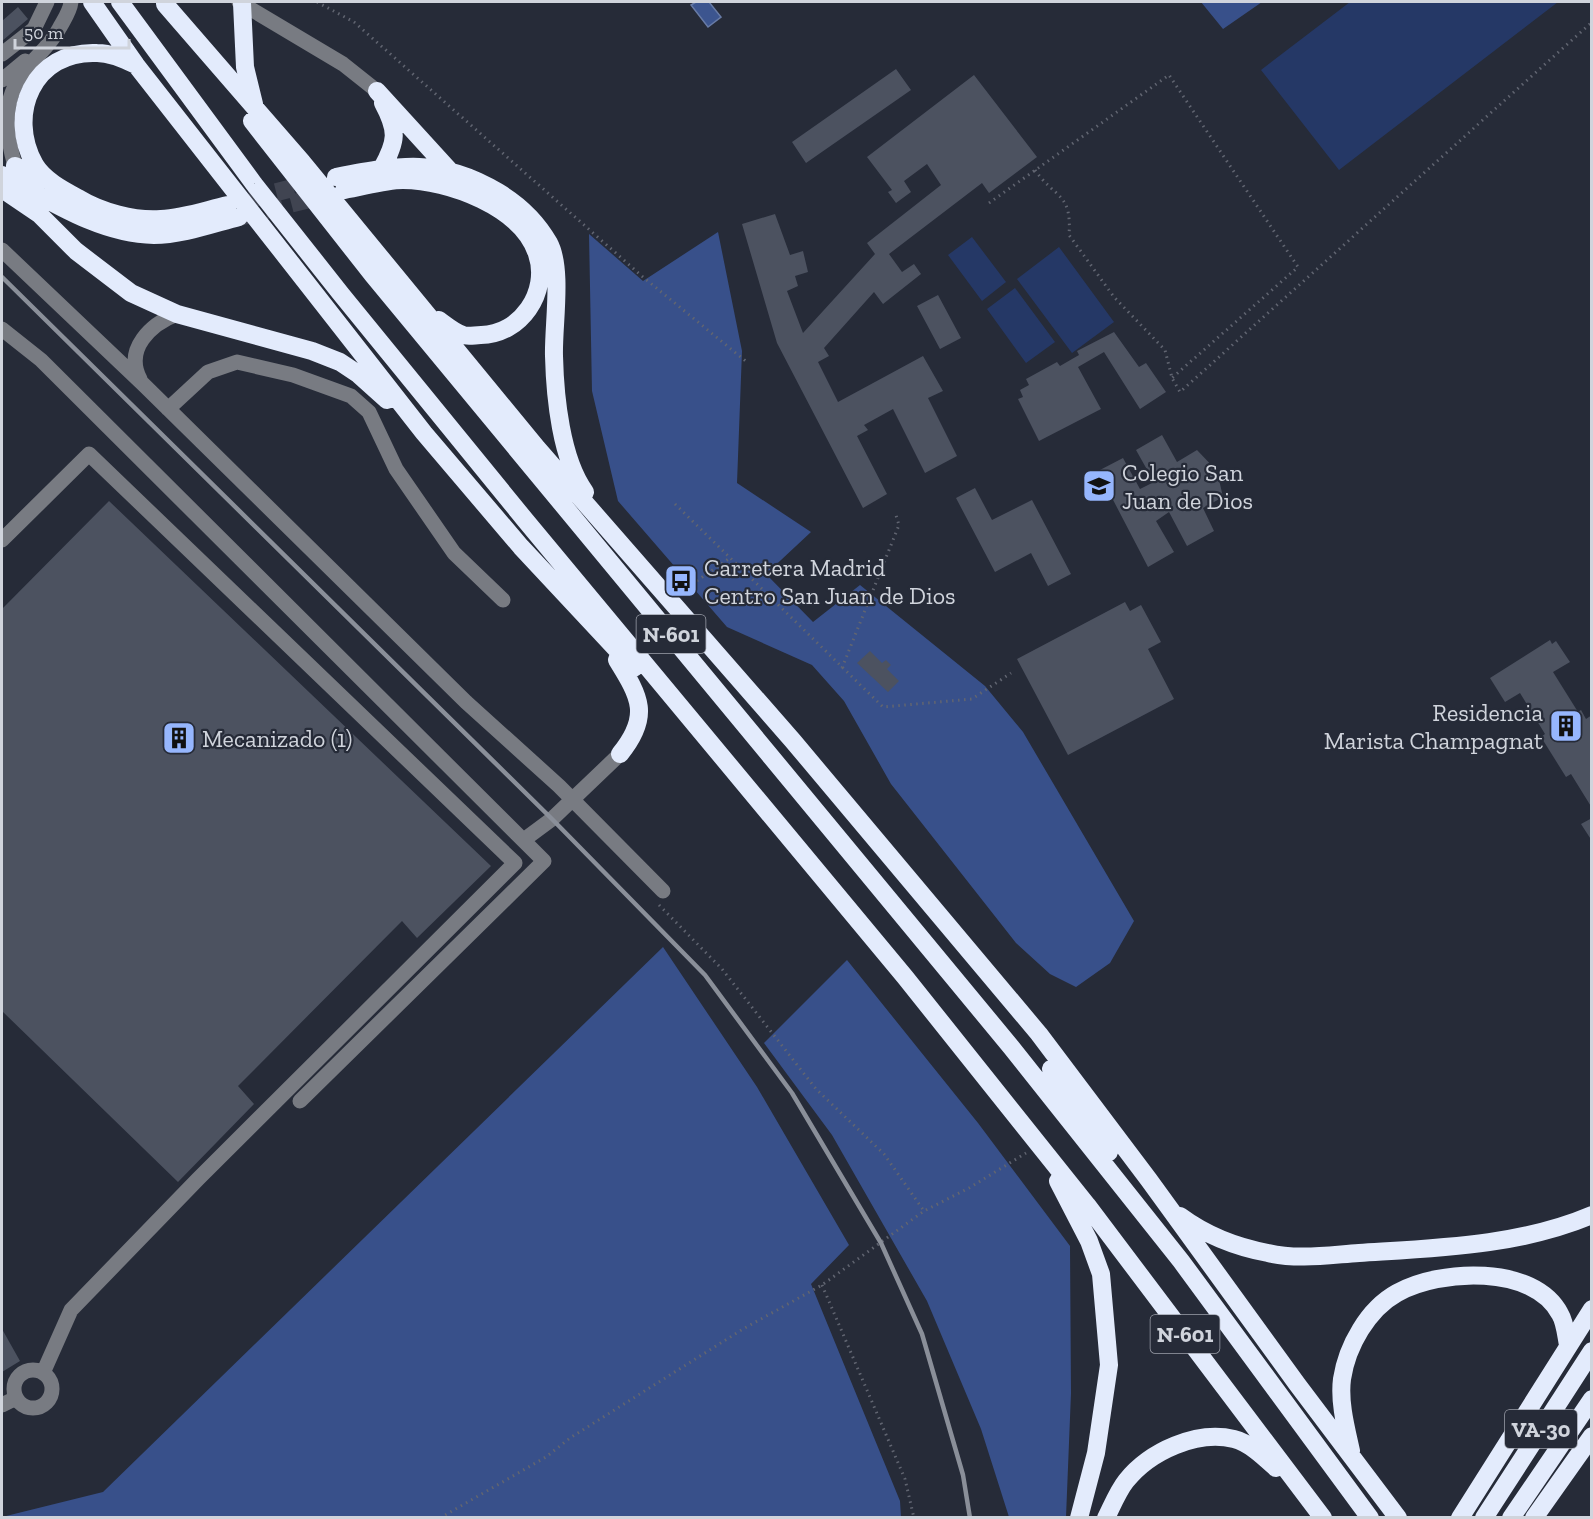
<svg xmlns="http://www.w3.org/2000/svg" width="1593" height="1519" viewBox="0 0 1593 1519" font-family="'Zilla Slab',serif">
<rect width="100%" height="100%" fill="#262b38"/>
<path fill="#253866" d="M 1350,2 L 1558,2 L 1339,170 L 1261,70 Z
M 972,237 L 1006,282 L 982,301 L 948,255 Z
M 1059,247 L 1114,322 L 1072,353 L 1017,279 Z
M 1015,288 L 1055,342 L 1026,363 L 987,309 Z"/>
<path fill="#38508a" d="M 1201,2 L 1262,2 L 1223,29 Z
M 718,232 L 742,351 L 737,483 L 811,532 L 766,574 L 813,622 L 860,585 L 985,686 L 1023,732 L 1134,921 L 1110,963 L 1076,987 L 1050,974 L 1016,943 L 891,784 L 844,701 L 812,665 L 727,627 L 618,501 L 592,391 L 589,234 L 643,281 Z
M 663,947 L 757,1087 L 849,1245 L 811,1284 L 900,1501 L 901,1517 L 2,1517 L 103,1492 Z
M 847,960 L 978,1123 L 1070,1246 L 1071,1393 L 1066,1517 L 1009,1517 L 981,1429 L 927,1301 L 832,1135 L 764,1043 Z"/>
<path fill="#3c558f" stroke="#687ba6" stroke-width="1.5" d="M 696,2 L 709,2 L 721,17 L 708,27 L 691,5 Z"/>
<path fill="#4c5260" d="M 18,7 L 28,19 L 2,41 L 2,21 Z
M 896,69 L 911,90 L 806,163 L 792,142 Z
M 974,75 L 1037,157 L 989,193 L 982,183 L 889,254 L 902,272 L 914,264 L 921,274 L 883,304 L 874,292 L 824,348 L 829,356 L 818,362 L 838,402 L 923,356 L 943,391 L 928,398 L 957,456 L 925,473 L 893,409 L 864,425 L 868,430 L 857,436 L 887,494 L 863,508 L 777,343 L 742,224 L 775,214 L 790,255 L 803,251 L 808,272 L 795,276 L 798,286 L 787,291 L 803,333 L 875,254 L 867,243 L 941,185 L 927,164 L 904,181 L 911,192 L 896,203 L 888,192 L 892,190 L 867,157 Z
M 938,295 L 961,338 L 940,349 L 917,306 Z
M 1114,332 L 1139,367 L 1146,363 L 1166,392 L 1140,409 L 1104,352 L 1078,367 L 1101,409 L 1039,441 L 1018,399 L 1023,397 L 1020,390 L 1029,385 L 1026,379 L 1057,362 L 1060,366 L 1079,355 L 1077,351 Z
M 1162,435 L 1177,462 L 1197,450 L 1217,471 L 1223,497 L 1203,508 L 1214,531 L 1187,546 L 1169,512 L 1156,521 L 1174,552 L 1148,567 L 1098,471 L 1123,458 L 1140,489 L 1154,482 L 1136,450 Z
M 975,488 L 992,520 L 1032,500 L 1071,574 L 1048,586 L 1031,553 L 995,572 L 956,498 Z
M 109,501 L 491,866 L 417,938 L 402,921 L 238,1086 L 254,1104 L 178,1182 L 2,1011 L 2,609 Z
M 1125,602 L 1130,611 L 1141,605 L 1161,642 L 1148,649 L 1174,699 L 1068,755 L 1017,659 Z
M 1550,640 L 1552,644 L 1556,641 L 1570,662 L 1553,672 L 1578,712 L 1581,710 L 1586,719 L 1592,715 L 1592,808 L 1571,774 L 1566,777 L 1541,737 L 1545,734 L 1520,693 L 1505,702 L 1490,678 Z
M 870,651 L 882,663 L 886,660 L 891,665 L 887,669 L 899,681 L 888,692 L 857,663 Z
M 1592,818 L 1592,841 L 1581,824 Z
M 2,1329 L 20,1361 L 2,1372 Z"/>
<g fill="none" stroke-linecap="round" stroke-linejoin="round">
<path stroke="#404451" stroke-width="18" stroke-dasharray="18 9" stroke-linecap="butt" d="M 250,199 L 316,182
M 239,217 L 325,195"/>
<path stroke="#616571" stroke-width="3" stroke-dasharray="1.5 4.5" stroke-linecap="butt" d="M 317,2 L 354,22 L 643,277 L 748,363
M 1035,170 C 1055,199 1072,192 1069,235 L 1114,297 L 1165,350 L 1172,378 L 1180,392 L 1592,22
M 989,203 L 1169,75 L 1298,267 L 1172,378
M 675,504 L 883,707 L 972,699 L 1011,673
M 682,591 L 730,558
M 842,668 L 899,525 L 895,512
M 659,905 L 722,969 L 816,1089 L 884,1154 L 924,1211
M 822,1285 L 905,1479 L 914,1518
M 440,1518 L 546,1457 L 570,1438 L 743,1329 L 822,1285 L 924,1211 L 969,1188 L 1026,1153"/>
<path stroke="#787b82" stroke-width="15" d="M 239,2 L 343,64 L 377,91
M 2,54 L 34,29 L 47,2
M 2,80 L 25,61
M 15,166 C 6,134 1,102 23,73 C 35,57 51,45 60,27 C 65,18 70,11 71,2
M 2,250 L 143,384 L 466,702 L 559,786 L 663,891
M 2,329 L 41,360 L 544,861 L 300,1101
M 140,379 C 124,349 151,324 177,314
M 168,409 L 208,372 L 237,362 L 293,375 L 351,396 L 369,412 L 396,469 L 454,553 L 503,600
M 2,540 L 89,454 L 515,863 L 198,1179 L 71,1310 L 43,1373
M 525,839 L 552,819 L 620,754
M14 1389a19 19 0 1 1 38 0a19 19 0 1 1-38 0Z
M 2,1405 L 16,1398"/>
<path stroke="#e3ebfc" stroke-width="18" d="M 92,2 L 136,65 L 424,433 L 521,547 L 634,668
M 120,2 L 254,184 L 341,294 L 526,521 L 905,977 L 1087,1205 L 1323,1518
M 242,3 L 245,67 L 254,104
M 165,4 L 302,162 L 537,448 L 793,741 L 1039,1034 L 1149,1180 L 1297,1384 L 1398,1518
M 136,65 C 124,59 111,53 97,53 C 34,50 6,114 35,165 C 44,180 63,190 78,198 C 101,212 134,221 161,219 C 183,218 206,210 228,205
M 377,91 L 450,171
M 252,121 L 372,274 L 1011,1047 L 1181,1261 L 1370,1518
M 15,166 L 44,179
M 382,168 C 397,141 398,131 383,103
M 2,175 C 49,200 99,234 154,235 C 181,235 212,224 239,217
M 336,177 C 399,165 440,157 498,192 C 518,204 537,222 549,243 C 563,269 553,326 554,356 C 555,397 561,459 585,492
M 2,189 L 39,214 L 76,251 L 131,293 L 177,314 L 312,351 L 340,362 L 358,374 L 387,400
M 344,190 C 363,187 384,180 403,180 C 448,180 522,207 537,254 C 550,292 520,335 481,335 C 475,335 468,337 463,335 C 454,332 446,325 439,320
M 617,660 C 640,697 651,716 620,754
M 1051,1069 L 1109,1152
M 1058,1181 L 1089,1241 L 1101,1274 L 1109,1365 L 1096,1453 L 1079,1518
M 1180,1216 C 1207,1236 1236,1247 1268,1253 C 1297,1260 1329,1255 1359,1253 C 1437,1248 1519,1246 1592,1215
M 1351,1451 C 1346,1428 1339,1402 1342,1379 C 1347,1346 1368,1309 1397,1293 C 1439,1269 1534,1264 1560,1314 C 1565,1322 1566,1335 1568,1345
M 1106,1518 C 1112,1506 1118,1491 1126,1481 C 1150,1451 1197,1430 1234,1439 C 1250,1443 1265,1458 1276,1468
M 1460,1518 L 1592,1309
M 1484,1518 L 1592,1351
M 1511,1518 L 1592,1399
M 1534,1518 L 1592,1436"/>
<path stroke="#8a8f99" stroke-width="4.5" d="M 2,277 L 552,819 L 705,975 L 792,1093 L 881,1243 L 922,1334 L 963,1475 L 970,1518"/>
</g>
<defs>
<g id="school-square" transform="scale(1.725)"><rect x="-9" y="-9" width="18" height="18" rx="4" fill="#96b6fd" stroke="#262b38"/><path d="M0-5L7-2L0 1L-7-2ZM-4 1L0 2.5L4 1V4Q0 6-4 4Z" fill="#111"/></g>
<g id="bus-square" transform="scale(1.725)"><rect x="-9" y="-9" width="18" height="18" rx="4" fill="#96b6fd" stroke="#262b38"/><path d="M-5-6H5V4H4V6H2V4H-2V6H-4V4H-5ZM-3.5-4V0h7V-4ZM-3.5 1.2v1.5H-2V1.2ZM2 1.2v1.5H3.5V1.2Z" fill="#111"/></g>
<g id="building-square" transform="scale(1.725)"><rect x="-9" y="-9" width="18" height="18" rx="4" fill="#96b6fd" stroke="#262b38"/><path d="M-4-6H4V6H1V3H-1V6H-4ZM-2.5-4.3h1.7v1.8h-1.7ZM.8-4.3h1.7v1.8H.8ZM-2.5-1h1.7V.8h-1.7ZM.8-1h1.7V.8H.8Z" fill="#111"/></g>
</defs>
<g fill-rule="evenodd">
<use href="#school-square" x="1099" y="486"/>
<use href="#bus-square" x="681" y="581"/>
<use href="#building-square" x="1566" y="726"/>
<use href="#building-square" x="179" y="738"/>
</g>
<g text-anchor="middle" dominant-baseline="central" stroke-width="4.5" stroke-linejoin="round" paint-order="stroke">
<g fill="#262b38" stroke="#9da1ab" stroke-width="1.5">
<rect x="636.5" y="615" width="69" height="38" rx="4.5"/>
<rect x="1150.5" y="1315" width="69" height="38" rx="4.5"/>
<rect x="1505" y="1410" width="72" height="38" rx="4.5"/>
</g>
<g font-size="22" font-weight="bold" fill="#d0d4dc">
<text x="671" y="634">N-601</text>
<text x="1185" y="1334">N-601</text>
<text x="1541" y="1429">VA-30</text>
</g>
<g font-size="24" fill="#d0d4dc" stroke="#262b38" text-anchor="start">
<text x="1122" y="472">Colegio San<tspan x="1122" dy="28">Juan de Dios</tspan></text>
<text x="704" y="567">Carretera Madrid<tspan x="704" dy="28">Centro San Juan de Dios</tspan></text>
<text x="1543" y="712" text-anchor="end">Residencia<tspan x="1543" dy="28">Marista Champagnat</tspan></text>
<text x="202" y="738">Mecanizado (1)</text>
</g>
</g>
<rect width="1593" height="1519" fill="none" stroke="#d0d4dc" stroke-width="6"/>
<path d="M15 39v9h114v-9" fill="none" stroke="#d0d4dc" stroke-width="3"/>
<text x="24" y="39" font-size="18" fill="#d0d4dc" stroke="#262b38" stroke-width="4.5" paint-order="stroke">50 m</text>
</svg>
